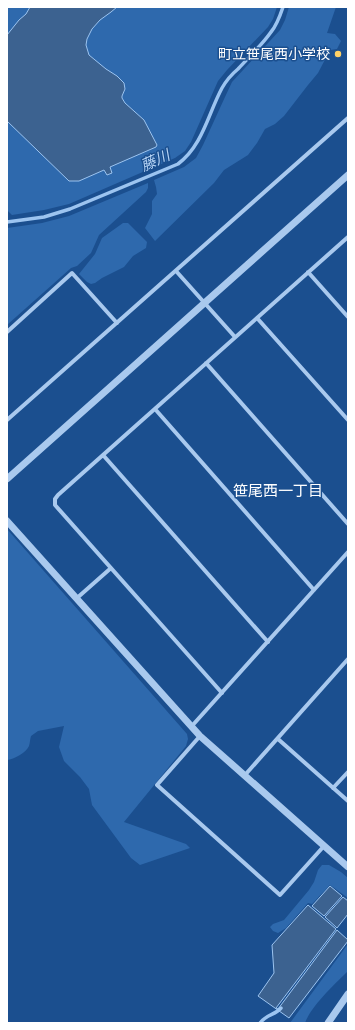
<svg xmlns="http://www.w3.org/2000/svg" width="355" height="1030" viewBox="0 0 355 1030" font-family="'Space Grotesk','Noto Sans JP',sans-serif">
<rect width="100%" height="100%" fill="#1b4f8f"/>
<path fill="#2e69ad" d="M 7,7 L 277,7 L 273,19 L 268,27 L 227,70 L 218,81 L 191,142 L 185,151 L 175,158 L 69,204 L 44,210 L 12,215 L 7,210 Z
M 289,7 L 336,7 L 327,33 L 335,34 L 341,41 L 337,49 L 330,50 L 318,73 L 308,85 L 284,116 L 275,124 L 265,129 L 257,143 L 248,155 L 224,170 L 214,183 L 155,241 L 145,228 L 152,214 L 152,201 L 157,194 L 156,187 L 154,180 L 184,167 L 196,158 L 203,145 L 225,97 L 232,82 L 280,30 L 285,20 Z
M 148,183 L 148,188 L 146,192 L 99,235 L 91,253 L 77,266 L 71,268 L 7,325 L 7,228 L 42,223 L 69,216 Z
M 123,223 L 128,223 L 147,242 L 146,248 L 133,256 L 124,267 L 102,278 L 95,283 L 91,284 L 87,282 L 79,274 L 95,254 L 102,238 Z
M 7,529 L 187,734 L 188,739 L 186,746 L 124,822 L 186,844 L 190,848 L 140,865 L 131,858 L 92,805 L 89,789 L 80,777 L 64,761 L 59,747 L 64,726 L 38,731 L 31,736 C 30,739 30,743 29,746 C 26,753 14,759 7,760 Z
M 322,865 L 329,865 L 341,872 L 348,878 L 348,898 L 330,885 L 312,904 L 308,903 L 286,928 L 278,933 L 273,931 L 270,927 L 273,924 L 284,920 L 309,890 L 314,882 L 318,870 Z
M 348,944 L 348,971 C 335,984 311,1006 305,1023 L 290,1023 Z"/>
<path fill="#3c6290" stroke="#9cc4f0" d="M 30,7 L 117,7 L 111,12 L 100,20 L 92,29 L 87,39 L 86,45 L 89,55 L 106,69 L 117,76 L 124,83 L 125,89 L 122,96 L 122,98 L 125,103 L 144,120 L 157,145 L 156,147 L 110,167 L 112,173 L 107,175 L 104,170 L 79,181 L 69,181 L 7,121 L 7,35 L 19,20 L 26,14 Z
M 330,886 L 342,896 L 324,916 L 312,906 Z
M 343,897 L 348,901 L 348,914 L 337,928 L 325,917 Z
M 308,905 L 336,929 L 276,1008 L 278,1009 L 337,930 L 348,940 L 348,941 L 289,1018 L 258,996 L 274,973 L 272,945 Z"/>
<g fill="none" stroke-linecap="round" stroke-linejoin="round">
<path stroke="#9cc4f0" stroke-width="3.5" d="M 7,222 L 44,217 L 70,209 L 178,164 C 203,145 208,114 222,88 C 226,81 232,74 238,69 C 249,57 262,45 271,32 C 277,25 280,16 283,7
M 260,1023 C 267,1014 275,1015 281,1008"/>
<path stroke="#a9c9ee" stroke-width="4" d="M 176,271 L 235,337
M 308,272 L 348,317
M 257,318 L 348,420
M 7,332 L 72,273 L 117,323
M 206,363 L 348,524
M 155,409 L 314,590
M 7,420 L 348,118
M 103,455 L 268,642
M 77,598 L 111,568
M 222,693 L 55,505 L 55,499 L 58,495 L 348,237
M 191,727 L 348,552
M 200,736 L 157,785 L 280,895 L 324,846
M 278,739 L 348,801
M 245,775 L 348,659
M 333,788 L 348,772"/>
<path stroke="#a9c9ee" stroke-width="7" d="M 7,479 L 348,175
M 7,521 L 200,736 L 348,867
M 328,1023 L 348,994"/>
</g>
<circle fill="#ffd166" stroke="#1b4f8f" stroke-width="1.5" cx="338" cy="54" r="4"/>
<g text-anchor="middle" dominant-baseline="central" stroke-width="3" stroke-linejoin="round" paint-order="stroke">
<g font-size="14" fill="#fff" stroke="#1b4f8f" text-anchor="end">
<text x="330" y="54">町立笹尾西小学校</text>
</g>
<g font-size="15" font-style="italic" fill="#b5d3f5" stroke="#1b4f8f">
<text transform="translate(155 160) rotate(-24)">藤川</text>
</g>
<g font-size="15" fill="#fff" stroke="#1b4f8f">
<text x="278" y="490">笹尾西一丁目</text>
</g>
</g>
<rect width="355" height="1030" fill="none" stroke="#ffffff" stroke-width="16"/>
</svg>
